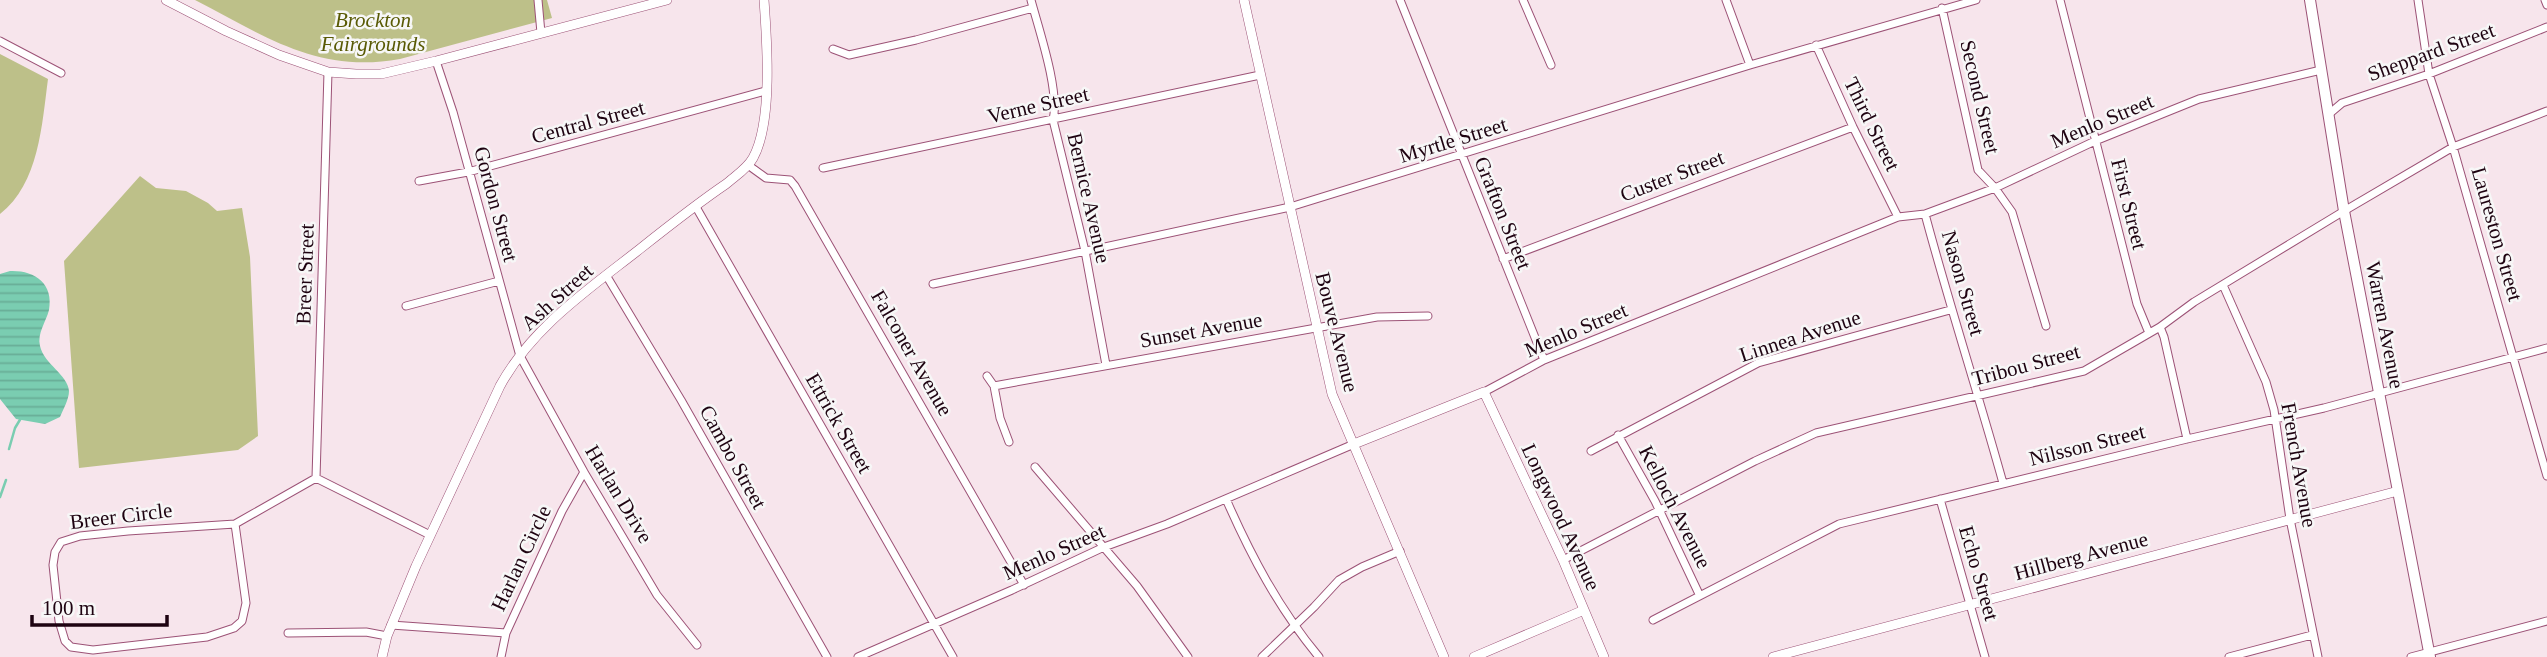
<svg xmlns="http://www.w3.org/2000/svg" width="2547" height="657" viewBox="0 0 2547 657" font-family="'Times New Roman',serif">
<defs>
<pattern id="water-rules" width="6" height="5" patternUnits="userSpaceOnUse" patternTransform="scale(1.75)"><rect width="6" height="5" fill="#7acdb1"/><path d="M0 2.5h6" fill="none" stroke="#69ae97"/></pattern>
</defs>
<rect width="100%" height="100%" fill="#f7e5ec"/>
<path fill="#bdc089" d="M 195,0 L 547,0 L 552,18 L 400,59 C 318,74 265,36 195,0 Z
M 0,54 L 48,79 C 42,124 39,184 0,214 Z
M 140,176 L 156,188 L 186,191 L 208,203 L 217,211 L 242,208 L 250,257 L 258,436 L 238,450 L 79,468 L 64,261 Z"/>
<path fill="url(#water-rules)" d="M 10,271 C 34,270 54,283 49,310 C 46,322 37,333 40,346 C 44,364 68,375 69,391 C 69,399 63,410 60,417 L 45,424 L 16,419 L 0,399 L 0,274 Z"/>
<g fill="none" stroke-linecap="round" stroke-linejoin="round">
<path stroke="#7acdb1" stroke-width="2.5" d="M 9,449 L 15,428 L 21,418
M 0,497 L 6,480"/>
<g stroke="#9c5276" stroke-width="9">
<path id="minor" d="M 538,0 L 541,33
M 1031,0 C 1039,30 1060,91 1053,120 L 1085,251 L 1106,365
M 1400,0 L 1544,360
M 1523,0 L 1551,65
M 1726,0 L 1750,65
M 2060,0 L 2137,304 L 2149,333
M 2418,0 L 2429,74 L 2453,147 L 2547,476
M 2545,0 L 2547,5
M 1942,8 L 1978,170 L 1995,188 L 2012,212 L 2046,326
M 0,41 L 61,73
M 1816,45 L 1853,127 L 1898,217
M 833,49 L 849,55 L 916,40 L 1033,8
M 436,61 L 453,112 L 520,356 L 584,472 L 657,595 L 697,645
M 2329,114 L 2342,103 L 2429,74 L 2547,27
M 748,165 L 766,178 L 790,180 L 795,186 L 1024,585
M 823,168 L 1260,75
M 419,181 L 468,172 L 765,91
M 696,207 L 953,657
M 1925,214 C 1949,304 1978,393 2003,483
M 1503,259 L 1853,127
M 606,275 L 681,400 L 827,657
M 933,284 L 1290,207 L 1750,65 L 1976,0
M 2223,285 L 2266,382 L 2274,410 L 2290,519 L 2318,657
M 406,306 L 499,281
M 2160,327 L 2164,337 L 2187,439
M 987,376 L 994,386 L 1377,317 L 1428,316
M 994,386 L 1000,418 L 1009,442
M 1484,392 L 1544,360 L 1898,217 L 1925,214 L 1995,188 L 2095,141 L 2199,99 L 2321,70
M 1618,435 L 1655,501 L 1699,594
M 1591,451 L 1758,363 L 1950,310
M 1035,467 L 1137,586 L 1188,657
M 316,478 L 328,72
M 316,478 L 430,535
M 1226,499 C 1251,556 1279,609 1319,657
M 1940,499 L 1985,657
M 235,524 L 246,603 L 242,621 L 234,628 L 207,637 L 93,650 L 71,647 L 65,641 L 59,621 L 53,565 L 55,552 L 61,542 L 80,536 L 128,531 Z
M 235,524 L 316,478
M 1563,560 L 1755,461 L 1816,433 L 2084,371 L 2160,327 L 2194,302 L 2344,211 L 2453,147 L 2547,111
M 1653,620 L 1839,524 L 2187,439 L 2324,408 L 2547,348
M 391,625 L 506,633 L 562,511 L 584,472
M 288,633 L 366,632 L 387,636
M 501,657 L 506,633
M 858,657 L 1012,590 L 1104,547 L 1167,524 L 1354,444
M 1262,657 L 1314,607 L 1339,580 L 1362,567 L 1400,551
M 2229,657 L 2312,635
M 2411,657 L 2547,621"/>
</g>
<g stroke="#9c5276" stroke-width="10">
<path id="tertiary" d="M 166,0 L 226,31 L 279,55 L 328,72 L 356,74 L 381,74 L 436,61 L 667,0
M 1244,0 L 1332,394 L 1444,657
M 1354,444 L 1484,392 L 1563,560 L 1604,657
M 382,657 L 387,636 L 416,566 L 500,386 C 531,329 586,291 636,252 C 665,229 695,205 726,184 C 735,176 747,169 753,158 C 773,122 767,41 764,0
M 1474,657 L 1584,610
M 1773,657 L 2398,491"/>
</g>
<g stroke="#9c5276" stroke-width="12">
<path id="secondary" d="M 2310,0 L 2344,211 L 2430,657"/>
</g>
<use href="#minor" stroke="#fff" stroke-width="7"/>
<use href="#tertiary" stroke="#fff" stroke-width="9"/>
<use href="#secondary" stroke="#fff" stroke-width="10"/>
</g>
<g text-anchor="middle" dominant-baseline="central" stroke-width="5" stroke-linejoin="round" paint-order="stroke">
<g font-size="21" font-style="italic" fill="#595a05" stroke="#f7f7f7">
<text x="373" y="20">Brockton<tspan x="373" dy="24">Fairgrounds</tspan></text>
</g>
<g font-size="21" fill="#1e0311" stroke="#f7f7f7">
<text transform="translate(2431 52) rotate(-20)">Sheppard Street</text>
<text transform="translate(1980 97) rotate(77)">Second Street</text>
<text transform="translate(1038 105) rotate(-13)">Verne Street</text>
<text transform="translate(2102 121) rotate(-23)">Menlo Street</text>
<text transform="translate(588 122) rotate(-15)">Central Street</text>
<text transform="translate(1872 124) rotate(64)">Third Street</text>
<text transform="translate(1453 140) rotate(-17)">Myrtle Street</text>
<text transform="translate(1672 176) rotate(-21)">Custer Street</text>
<text transform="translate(1089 198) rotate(77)">Bernice Avenue</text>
<text transform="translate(496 204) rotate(75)">Gordon Street</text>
<text transform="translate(2129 204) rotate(76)">First Street</text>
<text transform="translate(1503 213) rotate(68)">Grafton Street</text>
<text transform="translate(2497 234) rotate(74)">Laureston Street</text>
<text transform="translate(305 274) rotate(-88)">Breer Street</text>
<text transform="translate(1963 283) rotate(74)">Nason Street</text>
<text transform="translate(557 297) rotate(-42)">Ash Street</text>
<text transform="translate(2385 325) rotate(79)">Warren Avenue</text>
<text transform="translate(1201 330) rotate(-10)">Sunset Avenue</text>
<text transform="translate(1576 330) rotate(-23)">Menlo Street</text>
<text transform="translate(1337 332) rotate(76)">Bouve Avenue</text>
<text transform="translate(1800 336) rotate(-18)">Linnea Avenue</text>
<text transform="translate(912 353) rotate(60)">Falconer Avenue</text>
<text transform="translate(2026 365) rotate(-15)">Tribou Street</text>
<text transform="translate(839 423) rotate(60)">Ettrick Street</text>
<text transform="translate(2087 445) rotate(-14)">Nilsson Street</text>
<text transform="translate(733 457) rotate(61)">Cambo Street</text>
<text transform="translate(2299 465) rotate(80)">French Avenue</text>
<text transform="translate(619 494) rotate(59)">Harlan Drive</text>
<text transform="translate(1675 507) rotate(63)">Kelloch Avenue</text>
<text transform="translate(121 516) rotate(-7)">Breer Circle</text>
<text transform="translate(1561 517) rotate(65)">Longwood Avenue</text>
<text transform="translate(1054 552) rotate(-24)">Menlo Street</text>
<text transform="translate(2081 556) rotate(-15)">Hillberg Avenue</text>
<text transform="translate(521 558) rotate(-65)">Harlan Circle</text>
<text transform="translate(1979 573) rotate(74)">Echo Street</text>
</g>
</g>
<path d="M32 615v10h135v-10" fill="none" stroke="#1e0311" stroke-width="3.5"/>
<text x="42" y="615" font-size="21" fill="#1e0311" stroke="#f7f7f7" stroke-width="5" paint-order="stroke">100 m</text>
</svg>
